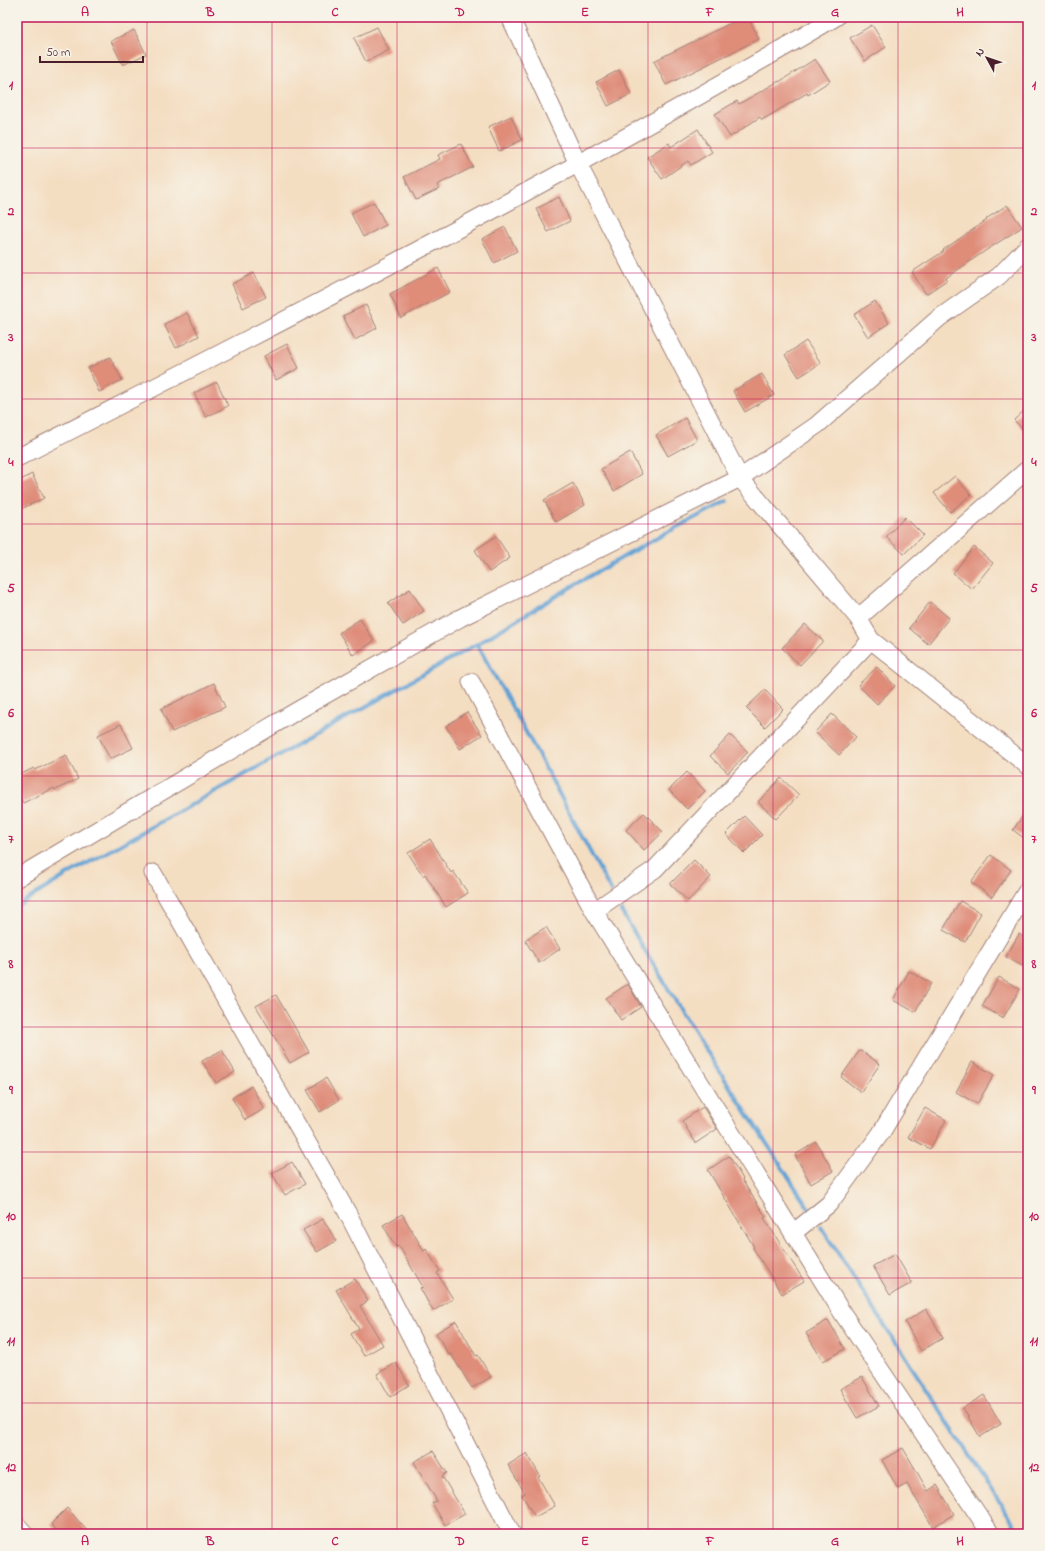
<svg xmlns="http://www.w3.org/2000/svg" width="1045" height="1551" viewBox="0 0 1045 1551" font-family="'Indie Flower',sans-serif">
<rect width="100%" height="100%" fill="#f7f3e8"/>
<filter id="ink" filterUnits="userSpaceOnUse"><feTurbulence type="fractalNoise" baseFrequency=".025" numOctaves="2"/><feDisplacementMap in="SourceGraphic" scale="8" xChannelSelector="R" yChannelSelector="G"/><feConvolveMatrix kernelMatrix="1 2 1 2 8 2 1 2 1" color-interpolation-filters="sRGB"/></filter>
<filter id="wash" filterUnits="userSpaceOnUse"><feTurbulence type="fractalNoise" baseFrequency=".012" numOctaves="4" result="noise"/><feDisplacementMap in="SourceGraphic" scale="16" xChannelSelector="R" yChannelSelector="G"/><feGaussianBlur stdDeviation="0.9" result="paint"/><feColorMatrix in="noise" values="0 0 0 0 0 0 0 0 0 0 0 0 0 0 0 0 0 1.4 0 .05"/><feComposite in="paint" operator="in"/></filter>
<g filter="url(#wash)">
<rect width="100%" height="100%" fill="#f4dec2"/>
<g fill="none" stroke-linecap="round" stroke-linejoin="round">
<path stroke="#61a1d4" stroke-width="4" d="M 477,644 L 532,743 L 611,891
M 17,906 L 70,873 L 477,644 L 581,581 L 664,534 L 727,501
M 621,911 L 700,1041 L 810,1210
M 821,1227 L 1020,1534"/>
</g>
<g id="blocks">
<path fill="#df8c79" d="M 743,17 L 748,17 L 759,39 L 666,85 L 654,61 Z
M 872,25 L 886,47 L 865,61 L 850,38 Z
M 377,27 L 389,50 L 366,62 L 354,38 Z
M 134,30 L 146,54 L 123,65 L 111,41 Z
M 815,59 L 830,81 L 808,95 L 807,93 L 762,120 L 760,117 L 730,137 L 715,114 L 737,101 L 739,104 L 779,81 L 779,82 Z
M 619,70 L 631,94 L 608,106 L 596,82 Z
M 511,116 L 522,140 L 499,151 L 488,127 Z
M 698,129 L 712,152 L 691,165 L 688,161 L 662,179 L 647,157 L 669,143 L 671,147 Z
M 461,144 L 473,167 L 437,185 L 439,189 L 416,200 L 404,177 L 440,159 L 438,155 Z
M 559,197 L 570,221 L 548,232 L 536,209 Z
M 374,202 L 386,225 L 363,237 L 351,213 Z
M 1007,205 L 1022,227 L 985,251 L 946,278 L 947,280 L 926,294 L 912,272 L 944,251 L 943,250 L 987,220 L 986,219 Z
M 505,227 L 517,251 L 494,263 L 482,239 Z
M 438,268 L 450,292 L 401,318 L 390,294 Z
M 254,273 L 266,297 L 243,308 L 232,284 Z
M 875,301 L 889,323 L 868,337 L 854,315 Z
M 366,305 L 377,328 L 355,340 L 343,316 Z
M 187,313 L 199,336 L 176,348 L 164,324 Z
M 806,341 L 821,363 L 799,377 L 785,355 Z
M 287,344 L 299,368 L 276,380 L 264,356 Z
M 110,357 L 122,380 L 99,392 L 88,368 Z
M 762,374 L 774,395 L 745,412 L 733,391 Z
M 217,382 L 228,406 L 206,417 L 194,393 Z
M 1028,407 L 1028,435 L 1014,420 Z
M 685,418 L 697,440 L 668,456 L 656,435 Z
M 630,452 L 642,474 L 614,491 L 601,469 Z
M 32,474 L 44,498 L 21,509 L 17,501 L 17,482 Z
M 955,476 L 971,495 L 950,512 L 934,493 Z
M 573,483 L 585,505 L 556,522 L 544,500 Z
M 905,517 L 923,535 L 904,554 L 886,537 Z
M 496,536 L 510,558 L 489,572 L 475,550 Z
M 974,547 L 993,563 L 972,589 L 953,573 Z
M 410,589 L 424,611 L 403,625 L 388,603 Z
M 930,602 L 949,618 L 928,644 L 909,628 Z
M 360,619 L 374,641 L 353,655 L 339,633 Z
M 805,624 L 823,641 L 800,665 L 782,648 Z
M 877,667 L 895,686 L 877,704 L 858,685 Z
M 214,683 L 225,707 L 172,732 L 161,709 Z
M 765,690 L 783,709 L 765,727 L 746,708 Z
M 467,712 L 482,735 L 460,749 L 446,726 Z
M 832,714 L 856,737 L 839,755 L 815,732 Z
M 121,724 L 133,748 L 110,759 L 98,735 Z
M 730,735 L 748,752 L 728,773 L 710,756 Z
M 66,755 L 78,779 L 55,790 L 54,788 L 23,803 L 17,791 L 17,776 L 34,768 L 35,770 Z
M 687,772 L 705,791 L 687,809 L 669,790 Z
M 781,778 L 799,795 L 776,819 L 758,802 Z
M 1028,808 L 1028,841 L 1013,830 Z
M 644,813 L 663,832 L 644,850 L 626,830 Z
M 744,816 L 762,835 L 744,853 L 726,834 Z
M 430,839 L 451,873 L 453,871 L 468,893 L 446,907 L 425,874 L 423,876 L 408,853 Z
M 991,855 L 1011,870 L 992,897 L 971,882 Z
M 694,860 L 711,877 L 688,901 L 670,884 Z
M 960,901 L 981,913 L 965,942 L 943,930 Z
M 546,927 L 560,949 L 539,963 L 525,940 Z
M 1019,934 L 1028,940 L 1028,969 L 1006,957 Z
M 909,971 L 931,983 L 915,1012 L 893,1000 Z
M 999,977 L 1020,989 L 1003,1018 L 982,1006 Z
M 628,984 L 641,1007 L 621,1020 L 606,998 Z
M 276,995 L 309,1052 L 290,1063 L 256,1006 Z
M 222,1050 L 235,1072 L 216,1083 L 202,1061 Z
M 860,1050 L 880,1064 L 861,1092 L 841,1077 Z
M 972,1062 L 994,1075 L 977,1104 L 956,1092 Z
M 326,1078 L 339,1100 L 320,1112 L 307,1090 Z
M 251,1086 L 264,1109 L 245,1120 L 232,1098 Z
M 703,1107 L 717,1129 L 696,1143 L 682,1121 Z
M 925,1108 L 946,1120 L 930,1149 L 908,1137 Z
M 816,1142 L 833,1171 L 811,1184 L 795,1155 Z
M 729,1156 L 743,1179 L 742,1180 L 766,1217 L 764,1218 L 804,1281 L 782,1294 L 753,1248 L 754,1247 L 708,1170 Z
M 292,1162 L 305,1184 L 285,1195 L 272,1173 Z
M 402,1214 L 424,1251 L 426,1249 L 440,1271 L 437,1273 L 453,1299 L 433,1311 L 420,1288 L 423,1287 L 399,1246 L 396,1247 L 383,1225 Z
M 323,1219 L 336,1241 L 317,1252 L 303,1230 Z
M 895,1254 L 912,1283 L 890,1295 L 873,1266 Z
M 355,1279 L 368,1301 L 360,1306 L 383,1345 L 364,1356 L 351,1334 L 359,1329 L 336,1290 Z
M 926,1309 L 943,1338 L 921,1351 L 905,1322 Z
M 828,1320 L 845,1349 L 823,1361 L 806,1333 Z
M 456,1321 L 476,1356 L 478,1355 L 491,1377 L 472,1388 L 451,1354 L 449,1355 L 436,1333 Z
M 396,1363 L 409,1385 L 390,1397 L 377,1374 Z
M 862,1377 L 879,1406 L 857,1418 L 840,1389 Z
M 984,1395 L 1001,1424 L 980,1437 L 963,1408 Z
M 903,1448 L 928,1491 L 937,1485 L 954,1514 L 933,1527 L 907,1484 L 898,1489 L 882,1460 Z
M 433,1451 L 447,1473 L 442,1476 L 465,1514 L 445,1525 L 432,1503 L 437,1501 L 414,1462 Z
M 527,1453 L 540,1476 L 538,1477 L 555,1506 L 535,1517 L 522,1495 L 525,1493 L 508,1465 Z
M 67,1508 L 90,1534 L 60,1534 L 51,1524 Z"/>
</g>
</g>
<g filter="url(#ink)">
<use href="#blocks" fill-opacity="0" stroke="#9f7e76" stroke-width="1"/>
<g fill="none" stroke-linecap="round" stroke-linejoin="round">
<g stroke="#9f7e76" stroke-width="19">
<path id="minor" d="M 510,17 L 578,164 L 740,478 L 858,618 L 871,640 L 1028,766
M 17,458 C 153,388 289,319 424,247 C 563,173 700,97 836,17
M 858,618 L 1028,469
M 471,682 L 594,911 L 843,1314 L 991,1534
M 153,873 L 347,1212 L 512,1534
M 17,878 L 295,712 L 460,618 L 740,478 L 817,425 L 939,318 L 999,276 L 1028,246
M 594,911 L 655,869 L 871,640
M 793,1233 L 829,1204 L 881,1133 L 1028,889
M 17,1525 L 25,1534"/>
</g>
<use href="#minor" stroke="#fff" stroke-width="17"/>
</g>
</g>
<path fill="none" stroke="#c2185b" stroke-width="1" stroke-opacity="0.55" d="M 147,17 L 147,1534M 272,17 L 272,1534M 397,17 L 397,1534M 522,17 L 522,1534M 648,17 L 648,1534M 773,17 L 773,1534M 898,17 L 898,1534M 17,148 L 1028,148M 17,273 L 1028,273M 17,399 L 1028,399M 17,524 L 1028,524M 17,650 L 1028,650M 17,776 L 1028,776M 17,901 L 1028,901M 17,1027 L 1028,1027M 17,1152 L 1028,1152M 17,1278 L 1028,1278M 17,1403 L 1028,1403"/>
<rect width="1045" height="1551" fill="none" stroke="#f7f3e8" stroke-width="44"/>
<g transform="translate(987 58) rotate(310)" stroke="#f7f3e8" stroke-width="3" paint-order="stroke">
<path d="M0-3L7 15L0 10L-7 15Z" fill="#4a1f2b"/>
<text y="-6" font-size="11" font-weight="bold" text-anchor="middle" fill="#4a1f2b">N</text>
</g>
<path d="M40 56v6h103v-6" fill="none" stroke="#4a1f2b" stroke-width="2"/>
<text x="46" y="56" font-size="12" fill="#4a1f2b" stroke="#f7f3e8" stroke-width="3" paint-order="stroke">50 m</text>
<rect x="22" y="22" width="1001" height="1507" fill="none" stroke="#c2185b" stroke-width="1.5"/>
<g font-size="13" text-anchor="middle" font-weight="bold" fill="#c2185b">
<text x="85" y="16">A</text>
<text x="210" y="16">B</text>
<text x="335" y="16">C</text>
<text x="460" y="16">D</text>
<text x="585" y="16">E</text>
<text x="710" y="16">F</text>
<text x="835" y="16">G</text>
<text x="960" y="16">H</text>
<text x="11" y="89">1</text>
<text x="1034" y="89">1</text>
<text x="11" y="215">2</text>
<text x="1034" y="215">2</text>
<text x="11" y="341">3</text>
<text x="1034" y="341">3</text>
<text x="11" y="466">4</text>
<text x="1034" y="466">4</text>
<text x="11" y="592">5</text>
<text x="1034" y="592">5</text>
<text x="11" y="717">6</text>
<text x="1034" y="717">6</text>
<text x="11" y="843">7</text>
<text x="1034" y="843">7</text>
<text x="11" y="968">8</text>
<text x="1034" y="968">8</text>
<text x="11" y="1094">9</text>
<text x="1034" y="1094">9</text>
<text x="11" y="1220">10</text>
<text x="1034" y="1220">10</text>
<text x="11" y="1345">11</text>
<text x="1034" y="1345">11</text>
<text x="11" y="1471">12</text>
<text x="1034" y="1471">12</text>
<text x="85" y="1545">A</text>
<text x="210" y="1545">B</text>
<text x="335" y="1545">C</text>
<text x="460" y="1545">D</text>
<text x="585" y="1545">E</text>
<text x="710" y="1545">F</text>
<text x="835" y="1545">G</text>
<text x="960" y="1545">H</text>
</g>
</svg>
